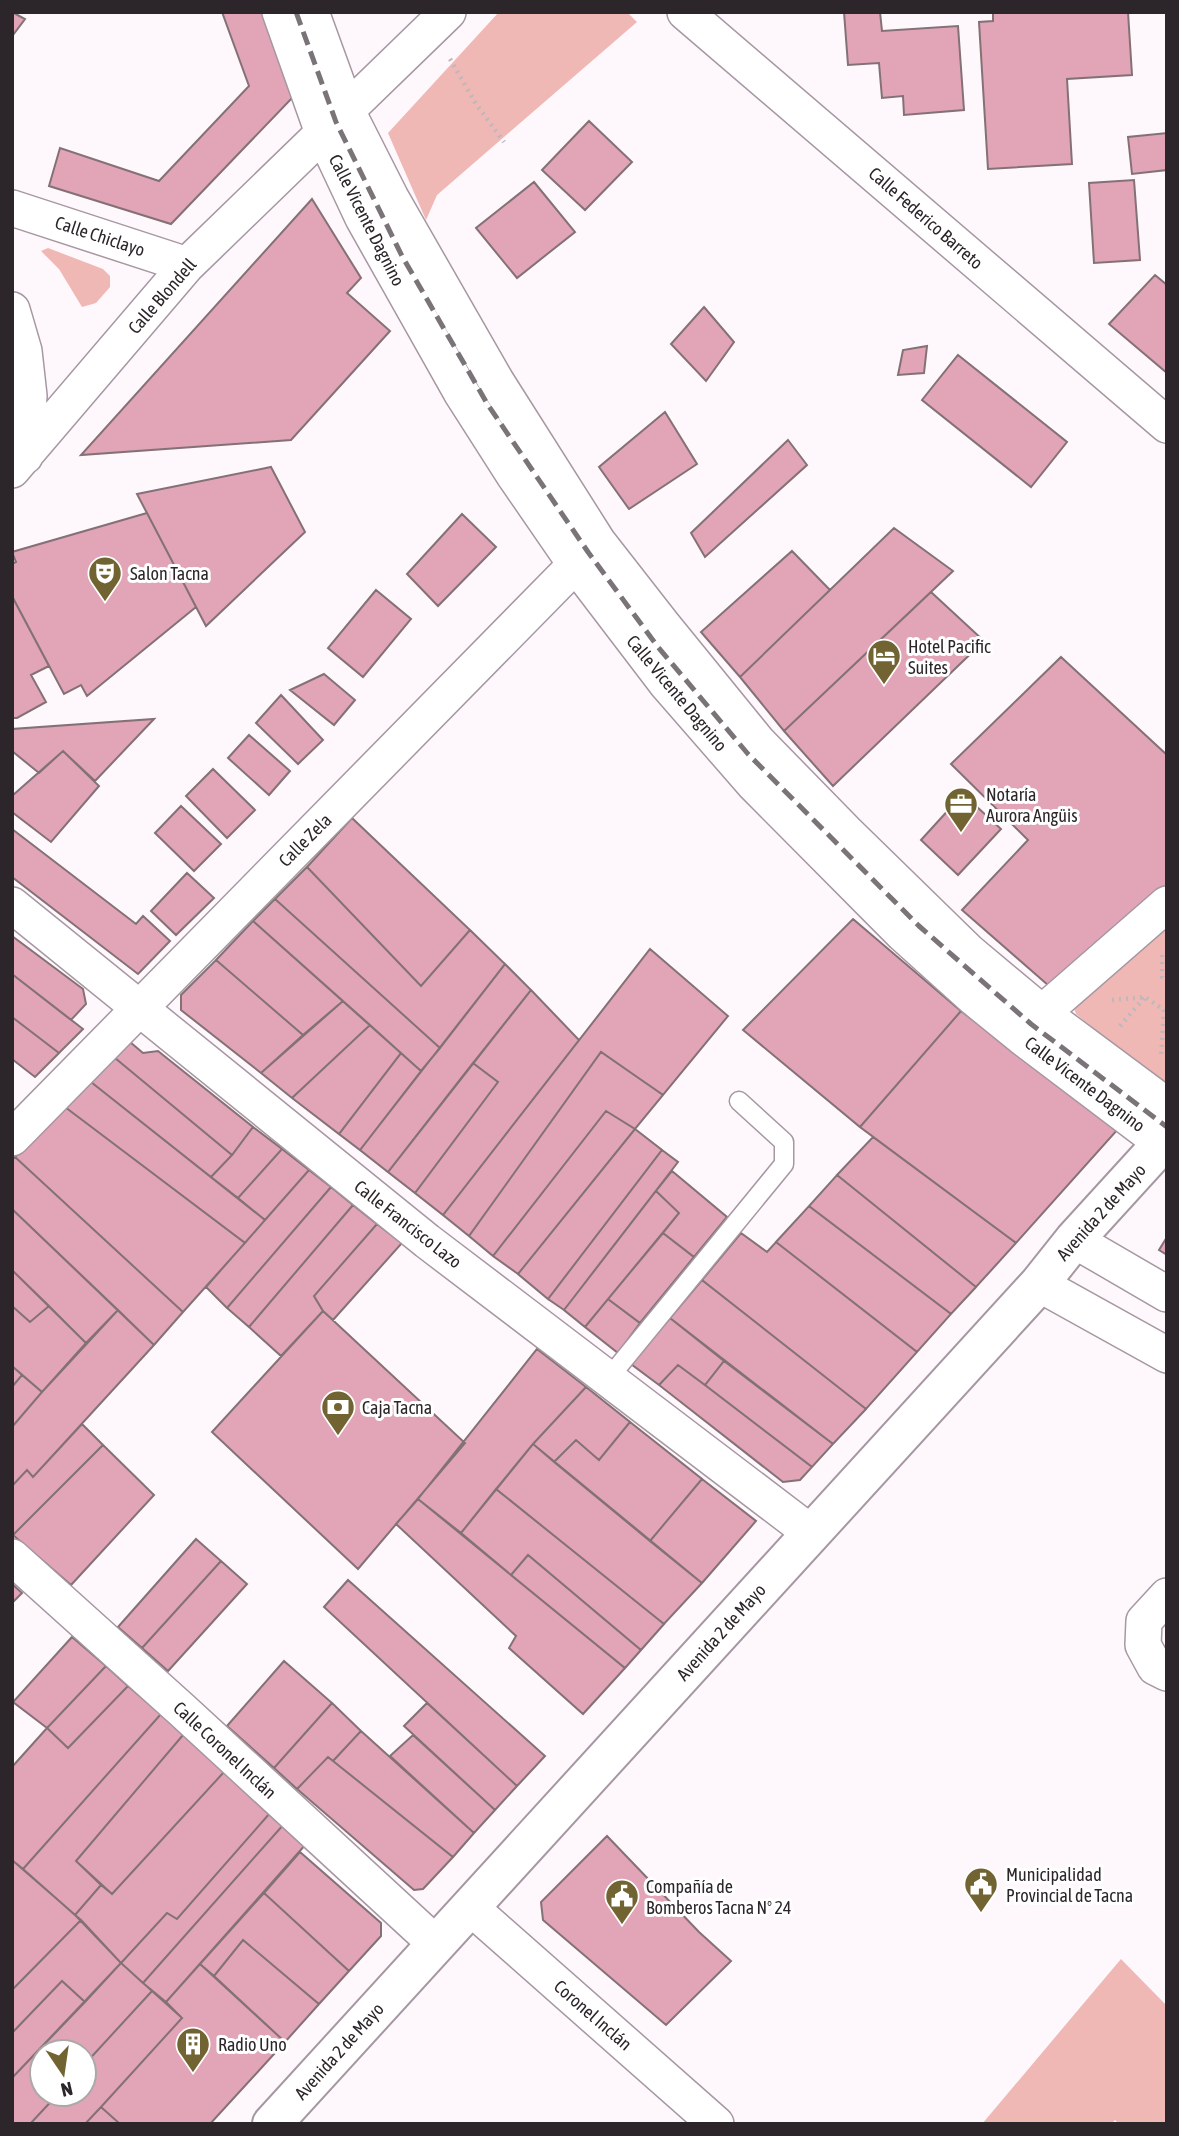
<svg xmlns="http://www.w3.org/2000/svg" width="1179" height="2136" viewBox="0 0 1179 2136" font-family="'Asap Condensed',sans-serif">
<rect width="100%" height="100%" fill="#fef7fc"/>
<path fill="#efb8b4" d="M 499,12 L 627,12 L 637,22 L 437,195 L 426,220 L 388,133 Z
M 48,248 L 103,269 L 110,276 L 110,287 L 96,303 L 82,307 L 59,269 L 41,251 Z
M 1167,924 L 1167,1082 L 1159,1083 L 1076,1014 L 1072,1003 Z
M 1121,1959 L 1167,2006 L 1167,2124 L 1119,2124 L 1115,2120 L 1111,2124 L 982,2124 Z"/>
<path fill="#e2a4b7" stroke="#837176" stroke-width="2" d="M 12,12 L 25,19 L 13,35 L 12,35 Z
M 222,12 L 262,12 L 293,97 L 171,224 L 49,186 L 60,148 L 159,181 L 249,86 Z
M 844,12 L 880,12 L 882,31 L 958,26 L 964,110 L 904,115 L 903,96 L 882,98 L 879,63 L 848,65 Z
M 993,12 L 1128,12 L 1132,75 L 1067,79 L 1072,164 L 988,169 L 979,22 L 993,21 Z
M 589,121 L 632,162 L 585,210 L 542,170 Z
M 1167,133 L 1167,170 L 1132,174 L 1128,137 Z
M 1134,180 L 1140,260 L 1094,263 L 1089,183 Z
M 534,182 L 575,232 L 517,278 L 476,228 Z
M 312,199 L 361,278 L 347,293 L 390,331 L 291,440 L 81,455 Z
M 1155,275 L 1167,285 L 1167,373 L 1109,324 Z
M 704,307 L 734,342 L 706,381 L 671,344 Z
M 927,346 L 924,373 L 898,375 L 903,350 Z
M 958,355 L 1067,442 L 1031,487 L 922,400 Z
M 665,412 L 697,464 L 629,509 L 599,467 Z
M 788,440 L 807,465 L 705,557 L 691,533 Z
M 271,467 L 305,532 L 206,626 L 137,494 Z
M 147,513 L 196,607 L 87,696 L 81,685 L 64,694 L 12,596 L 12,564 L 16,562 L 12,552 Z
M 462,514 L 496,547 L 438,606 L 407,574 Z
M 894,528 L 953,571 L 784,731 L 740,677 Z
M 792,551 L 830,590 L 740,677 L 701,632 Z
M 376,590 L 411,619 L 363,677 L 328,648 Z
M 931,592 L 984,641 L 833,786 L 784,731 Z
M 14,600 L 49,666 L 31,675 L 46,702 L 17,718 L 12,718 L 12,601 Z
M 1061,657 L 1167,755 L 1167,887 L 1049,986 L 962,910 L 1028,840 L 951,764 Z
M 324,674 L 355,700 L 334,725 L 290,690 Z
M 281,695 L 323,740 L 298,764 L 256,723 Z
M 154,719 L 95,781 L 63,751 L 39,773 L 12,751 L 12,729 Z
M 249,735 L 290,771 L 269,795 L 228,758 Z
M 63,751 L 99,786 L 51,842 L 12,812 L 12,796 Z
M 213,769 L 255,810 L 227,838 L 186,796 Z
M 963,794 L 1001,829 L 958,875 L 921,840 Z
M 181,806 L 221,844 L 194,871 L 155,833 Z
M 352,818 L 470,930 L 421,986 L 307,867 Z
M 12,829 L 136,924 L 143,916 L 170,941 L 138,974 L 12,877 Z
M 307,867 L 421,986 L 470,930 L 505,964 L 440,1048 L 275,899 Z
M 187,873 L 214,898 L 176,935 L 151,911 Z
M 275,899 L 440,1048 L 421,1071 L 253,921 Z
M 853,919 L 961,1011 L 860,1127 L 743,1030 Z
M 253,921 L 343,1001 L 303,1035 L 216,960 Z
M 12,936 L 83,989 L 86,1004 L 71,1020 L 12,974 Z
M 650,949 L 728,1016 L 663,1095 L 601,1052 L 469,1236 L 443,1215 Z
M 216,960 L 303,1035 L 261,1073 L 181,1010 L 181,995 Z
M 505,964 L 531,990 L 388,1172 L 360,1150 Z
M 12,974 L 83,1029 L 59,1053 L 12,1017 Z
M 531,990 L 579,1040 L 443,1215 L 415,1193 L 498,1082 L 473,1063 Z
M 343,1001 L 370,1025 L 292,1098 L 261,1073 Z
M 961,1011 L 1119,1128 L 1016,1243 L 860,1127 Z
M 12,1017 L 59,1053 L 35,1077 L 12,1059 Z
M 370,1025 L 401,1053 L 339,1134 L 292,1098 Z
M 130,1042 L 143,1053 L 158,1051 L 253,1127 L 232,1155 L 115,1058 Z
M 601,1052 L 663,1095 L 635,1129 L 606,1111 L 493,1256 L 469,1236 Z
M 401,1053 L 421,1071 L 360,1150 L 339,1134 Z
M 115,1058 L 232,1155 L 211,1177 L 91,1082 Z
M 473,1063 L 498,1082 L 415,1193 L 388,1172 Z
M 91,1082 L 265,1220 L 245,1243 L 65,1107 Z
M 65,1107 L 245,1243 L 183,1312 L 15,1157 Z
M 606,1111 L 635,1129 L 518,1274 L 493,1256 Z
M 253,1127 L 282,1149 L 238,1198 L 211,1177 L 232,1155 Z
M 635,1129 L 662,1150 L 548,1299 L 518,1274 Z
M 873,1137 L 1016,1243 L 976,1287 L 837,1175 Z
M 282,1149 L 309,1170 L 265,1220 L 238,1198 Z
M 662,1150 L 678,1162 L 564,1310 L 548,1299 Z
M 15,1157 L 183,1312 L 154,1345 L 12,1209 L 12,1160 Z
M 309,1170 L 331,1187 L 227,1308 L 206,1287 Z
M 672,1171 L 727,1217 L 694,1257 L 663,1233 L 679,1213 L 656,1191 Z
M 837,1175 L 976,1287 L 951,1314 L 809,1206 Z
M 331,1187 L 353,1205 L 249,1327 L 227,1308 Z
M 656,1191 L 679,1213 L 585,1327 L 564,1310 Z
M 353,1205 L 377,1224 L 314,1296 L 323,1311 L 281,1356 L 249,1327 Z
M 809,1206 L 951,1314 L 917,1352 L 776,1242 Z
M 12,1209 L 118,1310 L 86,1343 L 12,1270 Z
M 377,1224 L 402,1243 L 333,1320 L 323,1311 L 314,1296 Z
M 663,1233 L 694,1257 L 640,1323 L 608,1299 Z
M 741,1233 L 767,1252 L 776,1242 L 917,1352 L 866,1409 L 702,1280 Z
M 1167,1237 L 1167,1255 L 1159,1250 Z
M 12,1270 L 49,1306 L 30,1322 L 12,1306 Z
M 702,1280 L 866,1409 L 833,1444 L 670,1318 Z
M 608,1299 L 640,1323 L 618,1353 L 585,1327 Z
M 12,1306 L 30,1322 L 49,1306 L 86,1343 L 42,1392 L 12,1366 Z
M 118,1310 L 154,1345 L 33,1477 L 27,1470 L 12,1486 L 12,1427 L 42,1392 Z
M 323,1311 L 465,1443 L 358,1569 L 212,1432 Z
M 670,1318 L 724,1361 L 705,1385 L 678,1365 L 659,1385 L 631,1364 Z
M 537,1349 L 586,1387 L 533,1444 L 461,1533 L 418,1499 Z
M 724,1361 L 833,1444 L 812,1467 L 705,1385 Z
M 678,1365 L 705,1385 L 812,1467 L 800,1480 L 783,1482 L 659,1385 Z
M 12,1366 L 22,1375 L 12,1387 Z
M 22,1375 L 42,1392 L 12,1427 L 12,1387 Z
M 586,1387 L 630,1422 L 599,1460 L 576,1440 L 554,1462 L 533,1444 Z
M 630,1422 L 702,1479 L 650,1541 L 554,1462 L 576,1440 L 599,1460 Z
M 82,1424 L 103,1445 L 13,1535 L 12,1486 L 27,1470 L 33,1477 Z
M 533,1444 L 702,1583 L 664,1624 L 496,1489 Z
M 103,1445 L 154,1495 L 71,1585 L 13,1535 Z
M 702,1479 L 756,1521 L 702,1583 L 650,1541 Z
M 496,1489 L 664,1624 L 641,1650 L 528,1555 L 511,1575 L 461,1533 Z
M 418,1499 L 625,1668 L 583,1714 L 509,1648 L 516,1636 L 396,1524 Z
M 196,1539 L 221,1561 L 142,1648 L 118,1627 Z
M 528,1555 L 641,1650 L 625,1668 L 511,1575 Z
M 221,1561 L 247,1584 L 168,1671 L 142,1648 Z
M 348,1580 L 545,1756 L 517,1786 L 324,1607 Z
M 12,1584 L 22,1593 L 12,1603 Z
M 72,1637 L 106,1666 L 47,1728 L 13,1702 Z
M 284,1661 L 332,1703 L 274,1768 L 227,1726 Z
M 106,1666 L 128,1686 L 68,1748 L 47,1728 Z
M 128,1686 L 161,1714 L 23,1869 L 12,1860 L 12,1767 L 47,1728 L 68,1748 Z
M 332,1703 L 361,1731 L 333,1761 L 328,1757 L 297,1789 L 274,1768 Z
M 427,1703 L 517,1786 L 495,1810 L 404,1726 Z
M 161,1714 L 183,1735 L 76,1861 L 101,1885 L 75,1915 L 23,1869 Z
M 361,1731 L 474,1833 L 453,1857 L 333,1761 Z
M 183,1735 L 224,1772 L 112,1894 L 76,1861 Z
M 413,1735 L 495,1810 L 474,1833 L 390,1756 Z
M 328,1757 L 453,1857 L 423,1889 L 414,1890 L 297,1789 Z
M 224,1772 L 270,1813 L 177,1919 L 167,1913 L 121,1963 L 75,1915 L 101,1885 L 112,1894 Z
M 270,1813 L 284,1824 L 143,1983 L 121,1963 L 167,1913 L 177,1919 Z
M 284,1824 L 306,1844 L 166,2002 L 143,1983 Z
M 607,1836 L 699,1932 L 731,1961 L 666,2025 L 543,1920 L 541,1902 Z
M 300,1852 L 381,1923 L 381,1936 L 349,1971 L 264,1893 Z
M 12,1860 L 81,1920 L 12,1990 Z
M 264,1893 L 349,1971 L 319,2004 L 243,1940 L 214,1976 L 200,1964 Z
M 81,1920 L 121,1963 L 85,2002 L 62,1981 L 12,2033 L 12,1990 Z
M 243,1940 L 319,2004 L 285,2042 L 214,1976 Z
M 121,1963 L 152,1991 L 84,2065 L 84,2052 L 42,2052 L 42,2094 L 58,2094 L 30,2124 L 12,2124 L 12,2078 Z
M 200,1964 L 285,2042 L 210,2124 L 120,2124 L 101,2107 L 182,2018 L 166,2002 Z
M 62,1981 L 85,2002 L 12,2078 L 12,2033 Z
M 152,1991 L 182,2018 L 101,2107 L 85,2124 L 30,2124 L 58,2094 L 84,2094 L 84,2065 Z
M 101,2107 L 120,2124 L 85,2124 Z"/>
<g fill="none" stroke-linecap="round" stroke-linejoin="round">
<g stroke="#a697a2" stroke-width="21">
<path id="service" d="M 608,1379 L 784,1164 L 784,1142 L 739,1101"/>
</g>
<g stroke="#a697a2" stroke-width="38">
<path id="minor" d="M 280,12 L 323,133 L 363,218 L 461,392 L 514,475 L 576,565 L 666,683 L 754,784 L 903,934 L 974,998 L 1022,1037 L 1162,1143
M 311,12 L 347,111 L 391,198 L 496,381 L 598,542 L 662,624 L 758,742 L 846,832 L 969,952 L 1042,1013 L 1167,1106
M 685,12 L 1167,425
M 12,208 L 187,265
M 12,310 L 24,351 L 29,396 L 25,456
M 12,470 L 187,265 L 448,12
M 12,905 L 427,1241 L 811,1533
M 1027,1030 L 1042,1013 L 1167,904
M 12,1138 L 591,549
M 1074,1240 L 1167,1294
M 1039,1284 L 1167,1355
M 12,1557 L 182,1710 L 436,1944
M 1167,1596 L 1144,1621 L 1143,1645 L 1155,1667 L 1167,1673
M 470,1907 L 716,2124"/>
</g>
<g stroke="#a697a2" stroke-width="42">
<path id="tertiary" d="M 272,2124 L 1039,1284 L 1074,1240 L 1167,1138"/>
</g>
<path stroke="#beb7bc" stroke-width="4.5" stroke-dasharray="2 5" stroke-linecap="butt" d="M 450,59 L 476,104 L 504,142
M 1162,955 L 1162,977 L 1167,982
M 1112,1000 L 1145,997 L 1164,1010 L 1161,1057
M 1120,1026 L 1144,998"/>
<use href="#service" stroke="#fff" stroke-width="18"/>
<use href="#minor" stroke="#fff" stroke-width="35"/>
<use href="#tertiary" stroke="#fff" stroke-width="38"/>
<path stroke="#7a7478" stroke-width="5" stroke-dasharray="14 7" stroke-linecap="butt" d="M 296,12 L 336,122 L 402,256 L 488,405 L 588,552 L 658,647 L 748,754 L 919,926 L 1031,1024 L 1167,1127"/>
</g>
<defs>
<g id="theatre-pin" transform="scale(1.75)"><path d="M0 17L-7.5 6A9.5 9.5 0 1 1 7.5 6Z" fill="#716432" stroke="#fff"/><path d="M-5-5.5Q0-4 5-5.5V0Q5 5 0 6Q-5 5-5 0ZM-3.3-2.5H-1v1.5H-3.3ZM1-2.5H3.3v1.5H1ZM-2.8 1Q0 5.5 2.8 1Z" fill="#fff"/></g>
<g id="hotel-pin" transform="scale(1.75)"><path d="M0 17L-7.5 6A9.5 9.5 0 1 1 7.5 6Z" fill="#716432" stroke="#fff"/><path d="M-6-4.5h1.5V1H6V5H4.5V3h-9V5H-6ZM-4 0a1.8 1.8 0 1 1 3.6 0ZM.5 0V-2.5h3Q6-2.5 6 0Z" fill="#fff"/></g>
<g id="office-pin" transform="scale(1.75)"><path d="M0 17L-7.5 6A9.5 9.5 0 1 1 7.5 6Z" fill="#716432" stroke="#fff"/><path d="M-6-3h4V-5.5h4V-3h4V5H-6ZM-1-4.5V-3h2v-1.5ZM-6 0V1H6V0Z" fill="#fff"/></g>
<g id="bank-pin" transform="scale(1.75)"><path d="M0 17L-7.5 6A9.5 9.5 0 1 1 7.5 6Z" fill="#716432" stroke="#fff"/><path d="M-6-4H6V4H-6ZM0-2.3a2.3 2.3 0 1 0 0 4.6a2.3 2.3 0 1 0 0-4.6Z" fill="#fff"/></g>
<g id="civic-pin" transform="scale(1.75)"><path d="M0 17L-7.5 6A9.5 9.5 0 1 1 7.5 6Z" fill="#716432" stroke="#fff"/><path d="M-.6-6.5H3V-4.5H.6V-3L4-1V1h2V6H-6V1h2V-1L-.6-3ZM-1.2 2.5V6h2.4V2.5Z" fill="#fff"/></g>
<g id="building-pin" transform="scale(1.75)"><path d="M0 17L-7.5 6A9.5 9.5 0 1 1 7.5 6Z" fill="#716432" stroke="#fff"/><path d="M-4-6H4V6H1V3H-1V6H-4ZM-2.5-4.3h1.7v1.8h-1.7ZM.8-4.3h1.7v1.8H.8ZM-2.5-1h1.7V.8h-1.7ZM.8-1h1.7V.8H.8Z" fill="#fff"/></g>
</defs>
<g fill-rule="evenodd">
<use href="#theatre-pin" x="105" y="573"/>
<use href="#hotel-pin" x="884" y="656"/>
<use href="#office-pin" x="961" y="804"/>
<use href="#bank-pin" x="338" y="1407"/>
<use href="#civic-pin" x="981" y="1884"/>
<use href="#civic-pin" x="622" y="1896"/>
<use href="#building-pin" x="193" y="2044"/>
</g>
<g text-anchor="middle" dominant-baseline="central" stroke-width="6" stroke-linejoin="round" paint-order="stroke">
<g font-size="18" fill="#2c262a" stroke="#fff">
<text transform="translate(926 218) rotate(41)">Calle Federico Barreto</text>
<text transform="translate(367 220) rotate(63)">Calle Vicente Dagnino</text>
<text transform="translate(100 236) rotate(18)">Calle Chiclayo</text>
<text transform="translate(162 296) rotate(-49)">Calle Blondell</text>
<text transform="translate(677 693) rotate(50)">Calle Vicente Dagnino</text>
<text transform="translate(305 840) rotate(-45)">Calle Zela</text>
<text transform="translate(1085 1084) rotate(37)">Calle Vicente Dagnino</text>
<text transform="translate(1101 1212) rotate(-48)">Avenida 2 de Mayo</text>
<text transform="translate(408 1224) rotate(38)">Calle Francisco Lazo</text>
<text transform="translate(721 1632) rotate(-48)">Avenida 2 de Mayo</text>
<text transform="translate(225 1750) rotate(43)">Calle Coronel Inclán</text>
<text transform="translate(593 2015) rotate(41)">Coronel Inclán</text>
<text transform="translate(339 2051) rotate(-48)">Avenida 2 de Mayo</text>
</g>
<g font-size="18" fill="#2c262a" stroke="#fff" text-anchor="start">
<text x="130" y="573">Salon Tacna</text>
<text x="908" y="646">Hotel Pacific<tspan x="908" dy="21">Suites</tspan></text>
<text x="986" y="794">Notaría<tspan x="986" dy="21">Aurora Angüis</tspan></text>
<text x="362" y="1407">Caja Tacna</text>
<text x="1006" y="1874">Municipalidad<tspan x="1006" dy="21">Provincial de Tacna</tspan></text>
<text x="646" y="1886">Compañía de<tspan x="646" dy="21">Bomberos Tacna Nº 24</tspan></text>
<text x="218" y="2044">Radio Uno</text>
</g>
</g>
<rect width="1179" height="2136" fill="none" stroke="#2c262a" stroke-width="28"/>
<g transform="translate(63 2073) rotate(167)"><circle r="33" fill="#ffffff" stroke="#aba8aa" stroke-width="2"/>
<path d="M0-5L12 26L0 18L-12 26Z" fill="#716432"/>
<text y="-10" font-size="19" font-weight="bold" text-anchor="middle" fill="#2c262a">N</text>
</g>
</svg>
